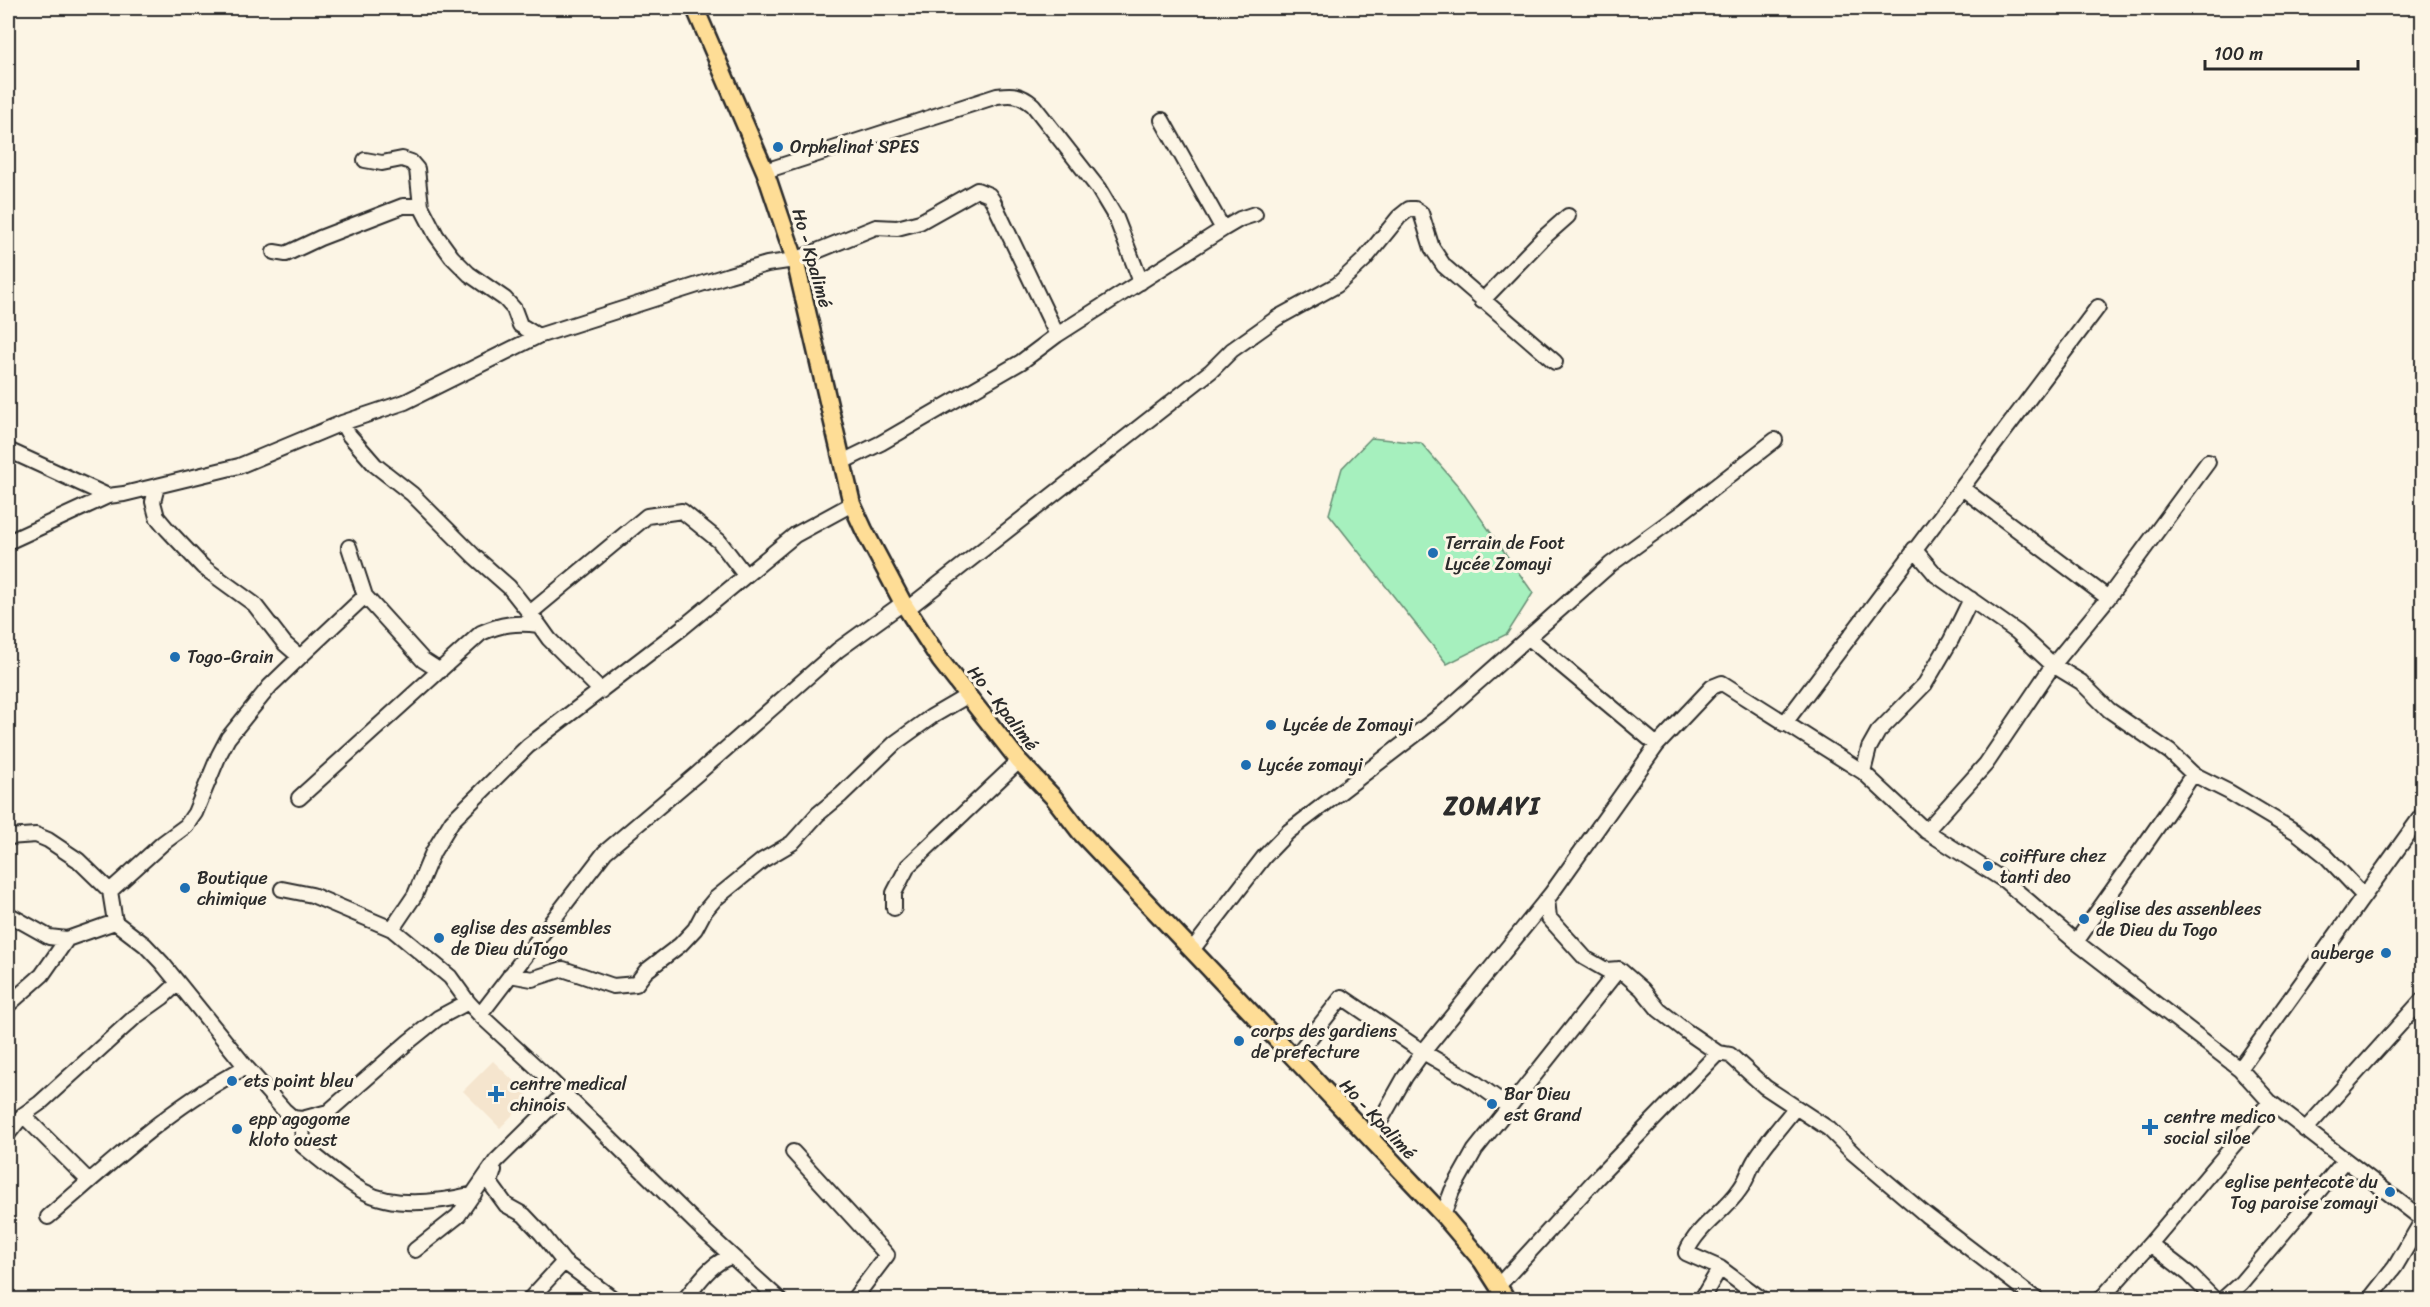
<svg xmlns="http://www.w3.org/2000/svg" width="2430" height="1307" viewBox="0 0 2430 1307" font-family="Sriracha,sans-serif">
<rect width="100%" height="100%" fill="#fcf5e5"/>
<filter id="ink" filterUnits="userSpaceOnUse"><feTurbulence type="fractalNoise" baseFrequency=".0167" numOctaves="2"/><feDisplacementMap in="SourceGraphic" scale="12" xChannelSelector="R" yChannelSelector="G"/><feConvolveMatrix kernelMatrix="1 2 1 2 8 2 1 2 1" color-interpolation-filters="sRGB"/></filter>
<g filter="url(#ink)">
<path fill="#f5e5ce" d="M 493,1061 L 530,1097 L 500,1128 L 463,1091 Z"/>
<path fill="#a6f0be" stroke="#688e74" stroke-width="1.5" d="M 1371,438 L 1421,443 L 1459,487 L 1533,593 L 1507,634 L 1447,664 L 1329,514 L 1342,468 Z"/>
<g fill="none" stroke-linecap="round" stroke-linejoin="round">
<g stroke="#2b2b2b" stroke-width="18">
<path id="minor" d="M 1162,120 L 1223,229
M 365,160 L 382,163 L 402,159 L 411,162 L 417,169 L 421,206 L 436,235 L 452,257 L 469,274 L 505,299 L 514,309 L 520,325 L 538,336
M 765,171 L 997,96 C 1013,94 1020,94 1033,105 L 1098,188 L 1116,218 L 1141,282
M 274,252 L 286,254 L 320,238 L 403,206 L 421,206
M 1482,301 L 1542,239 L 1568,216
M 342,423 L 349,435 L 375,465 L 412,494 L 475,557 L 509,587 L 539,625
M 8,450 L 108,496
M 842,462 L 881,443 L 1021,362 L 1057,335 L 1223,229 L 1240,219 L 1255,214
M 157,486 L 153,502 L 157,517 L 167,529 L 203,567 L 254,604 L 285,644 L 300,657 L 365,596
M 1962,488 L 2108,598
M 8,542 L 108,496 L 124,494 L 239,466 L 342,423 L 405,402 L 538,336 L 729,275 L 767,264 L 795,260 L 876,227 L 897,228 L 920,222 L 977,190 L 989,195 L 993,201 L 1057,335
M 349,547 L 365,596 L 423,660 L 440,671
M 1914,549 L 1936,575 L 2017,632 L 2053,665 L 2081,682 L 2109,710 L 2170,752 L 2193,774 L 2229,792 L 2296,832 L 2325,855 L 2364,896
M 907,609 L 1211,371 L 1232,350 L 1277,318 L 1337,285 L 1364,260 L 1399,217 L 1409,209 L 1415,209 L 1421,213 L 1432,248 L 1444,266 L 1555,362
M 530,613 L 647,516 L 682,511 L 719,541 L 745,575
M 1529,638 L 1657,745
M 1784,724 L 2098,307
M 1863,772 L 1869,748 L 1878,732 L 1925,684 L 1951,640 L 1971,599
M 299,798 L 481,633 C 501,624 517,622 539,625 L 549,639 L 601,691
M 1926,831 L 1986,764 L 2053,665 L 2108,598 L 2208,462
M 8,837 L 36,835 L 48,840 L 78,860 L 110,891 L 115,922
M 282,889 L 312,895 L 392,929 L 450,977 L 468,1002 L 480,1015 L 546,1076 L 701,1228 L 780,1300
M 110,891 L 163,843 L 186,826 L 195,813 L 219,755 L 228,738 L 270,686 L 300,657
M 1547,899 L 1549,918 L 1585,958 L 1606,970 L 1619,969 L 1642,989 L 1659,1010 L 1686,1031 L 1718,1053 L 1730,1055 L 1765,1087 L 1829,1129 L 1853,1153 L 1926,1215 L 2037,1300
M 894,908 L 894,893 L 908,866 L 1019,761
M 8,914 L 49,937 L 67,939 L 115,922 L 145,945 L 162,963 L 246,1067 L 284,1110 L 293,1118 L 302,1119 L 328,1112 L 407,1043 L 438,1018 L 468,1002
M 392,929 L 415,895 L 433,852 L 452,821 L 528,746 L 682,628 L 795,535 L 852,504
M 2076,942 C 2115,886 2156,831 2193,774
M 1192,950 L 1264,857 L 1288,832 L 1441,715 L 1611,564 L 1680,514 L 1775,440
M 510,975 L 532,979 L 563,969 L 613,986 L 636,984 L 646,971 L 680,945 L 695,929 L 704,912 L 715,899 L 763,860 L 792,843 L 818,814 L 841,795 L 895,743 L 931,717 L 967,696
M 8,1005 L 42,975 L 67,939
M 480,1015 L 605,852 L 696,775 L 838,650 L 903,603
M 1295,1057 L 1342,997 L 1423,1052 L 1473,1081 L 1509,1107
M 2240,1069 L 2422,815
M 23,1115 L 89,1181
M 302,1119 L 303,1146 C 322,1161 342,1179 363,1191 C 395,1209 441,1202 474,1194
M 2305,1130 L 2422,1000
M 8,1134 L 23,1115 L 40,1103 L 135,1017 L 163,997 L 178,983
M 1370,1139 L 1405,1077 L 1423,1052 L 1551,894 L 1657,745 L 1712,687 L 1722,683 L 1863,772 L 1926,831 L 2005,881 L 2076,942 L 2240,1069 L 2270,1102 L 2422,1219
M 793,1152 L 887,1255 L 853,1300
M 494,1170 L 490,1183 L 506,1205 L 524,1215 L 541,1233 L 564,1262 L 615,1300
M 1443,1215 L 1452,1191 L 1475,1150 L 1619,969
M 48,1217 C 111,1163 172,1105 246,1067
M 2150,1244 L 2189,1274 L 2215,1300
M 415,1250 L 458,1216 L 496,1161 L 563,1095
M 1499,1285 L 1596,1179 L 1718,1053
M 529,1300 L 564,1262
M 684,1300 C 697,1285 711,1262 731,1257
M 1701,1300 L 1720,1268
M 1763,1300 L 1720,1268 L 1686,1253 C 1698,1225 1724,1213 1740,1189 C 1747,1180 1749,1170 1755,1160 C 1767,1141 1781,1126 1795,1108
M 2100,1300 L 2150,1244 L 2270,1102
M 2222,1300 L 2241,1283 L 2345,1160
M 2369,1300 L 2395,1267 L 2422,1221"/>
</g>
<g stroke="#2b2b2b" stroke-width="21">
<path id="major" d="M 695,8 L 765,171 L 795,260 L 852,504 L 864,530 L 903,603 L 940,660 L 1019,761 L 1054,798 L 1081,833 L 1443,1215 L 1482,1261 L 1507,1300"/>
</g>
<use href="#minor" stroke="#fcf5e5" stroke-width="14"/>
<use href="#major" stroke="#fedd96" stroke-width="16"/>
</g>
</g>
<g fill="#1f6fb2" stroke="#fcf5e5" stroke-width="2">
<circle cx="778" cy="147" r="6"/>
<circle cx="1433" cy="553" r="6"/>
<circle cx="175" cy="657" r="6"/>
<circle cx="1271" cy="725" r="6"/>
<circle cx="1246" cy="765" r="6"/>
<circle cx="1988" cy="866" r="6"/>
<circle cx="185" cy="888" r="6"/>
<circle cx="2084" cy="919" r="6"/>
<circle cx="439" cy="938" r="6"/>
<circle cx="2386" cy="953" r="6"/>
<circle cx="1239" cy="1041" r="6"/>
<circle cx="232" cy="1081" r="6"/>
<path d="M493 1085h6v6h6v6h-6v6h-6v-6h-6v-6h6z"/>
<circle cx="1492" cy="1104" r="6"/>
<path d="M2147 1118h6v6h6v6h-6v6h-6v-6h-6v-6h6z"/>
<circle cx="237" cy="1129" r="6"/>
<circle cx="2390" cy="1192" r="6"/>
</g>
<g text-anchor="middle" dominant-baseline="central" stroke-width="6" stroke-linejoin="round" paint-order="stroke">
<g font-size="18" fill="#2b2b2b" stroke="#fcf5e5" text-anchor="start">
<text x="790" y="147">Orphelinat SPES</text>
<text x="1445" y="543">Terrain de Foot<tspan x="1445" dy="21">Lycée Zomayi</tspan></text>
<text x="187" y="657">Togo-Grain</text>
<text x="1283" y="725">Lycée de Zomayi</text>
<text x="1258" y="765">Lycée zomayi</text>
<text x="2000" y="856">coiffure chez<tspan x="2000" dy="21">tanti deo</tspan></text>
<text x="197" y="878">Boutique<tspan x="197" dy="21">chimique</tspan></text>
<text x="2096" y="909">eglise des assenblees<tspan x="2096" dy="21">de Dieu du Togo</tspan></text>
<text x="451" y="928">eglise des assembles<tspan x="451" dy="21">de Dieu duTogo</tspan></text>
<text x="2374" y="953" text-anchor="end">auberge</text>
<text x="1251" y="1031">corps des gardiens<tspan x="1251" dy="21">de prefecture</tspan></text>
<text x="244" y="1081">ets point bleu</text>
<text x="510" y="1084">centre medical<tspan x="510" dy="21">chinois</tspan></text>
<text x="1504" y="1094">Bar Dieu<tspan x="1504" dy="21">est Grand</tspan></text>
<text x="2164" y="1117">centre medico<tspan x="2164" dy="21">social siloe</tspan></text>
<text x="249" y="1119">epp agogome<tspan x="249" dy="21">kloto ouest</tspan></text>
<text x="2378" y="1182" text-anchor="end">eglise pentecote du<tspan x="2378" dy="21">Tog paroise zomayi</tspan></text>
</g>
<g font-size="18" fill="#2b2b2b" stroke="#fcf5e5">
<text transform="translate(812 258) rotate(74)">Ho - Kpalimé</text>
<text transform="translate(1003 708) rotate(52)">Ho - Kpalimé</text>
<text transform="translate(1378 1119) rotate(47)">Ho - Kpalimé</text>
</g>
<g font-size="24" font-weight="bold" letter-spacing="1.5" fill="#2b2b2b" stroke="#fcf5e5">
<text x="1492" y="806">ZOMAYI</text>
</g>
</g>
<rect width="2430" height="1307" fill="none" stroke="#fcf5e5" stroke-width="30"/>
<rect x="15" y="15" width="2400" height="1277" fill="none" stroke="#2b2b2b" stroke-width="2" filter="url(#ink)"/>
<path d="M2205 60v9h153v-9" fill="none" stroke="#2b2b2b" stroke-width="3"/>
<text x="2214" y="60" font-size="18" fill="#2b2b2b" stroke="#fcf5e5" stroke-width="4.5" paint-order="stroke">100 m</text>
</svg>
